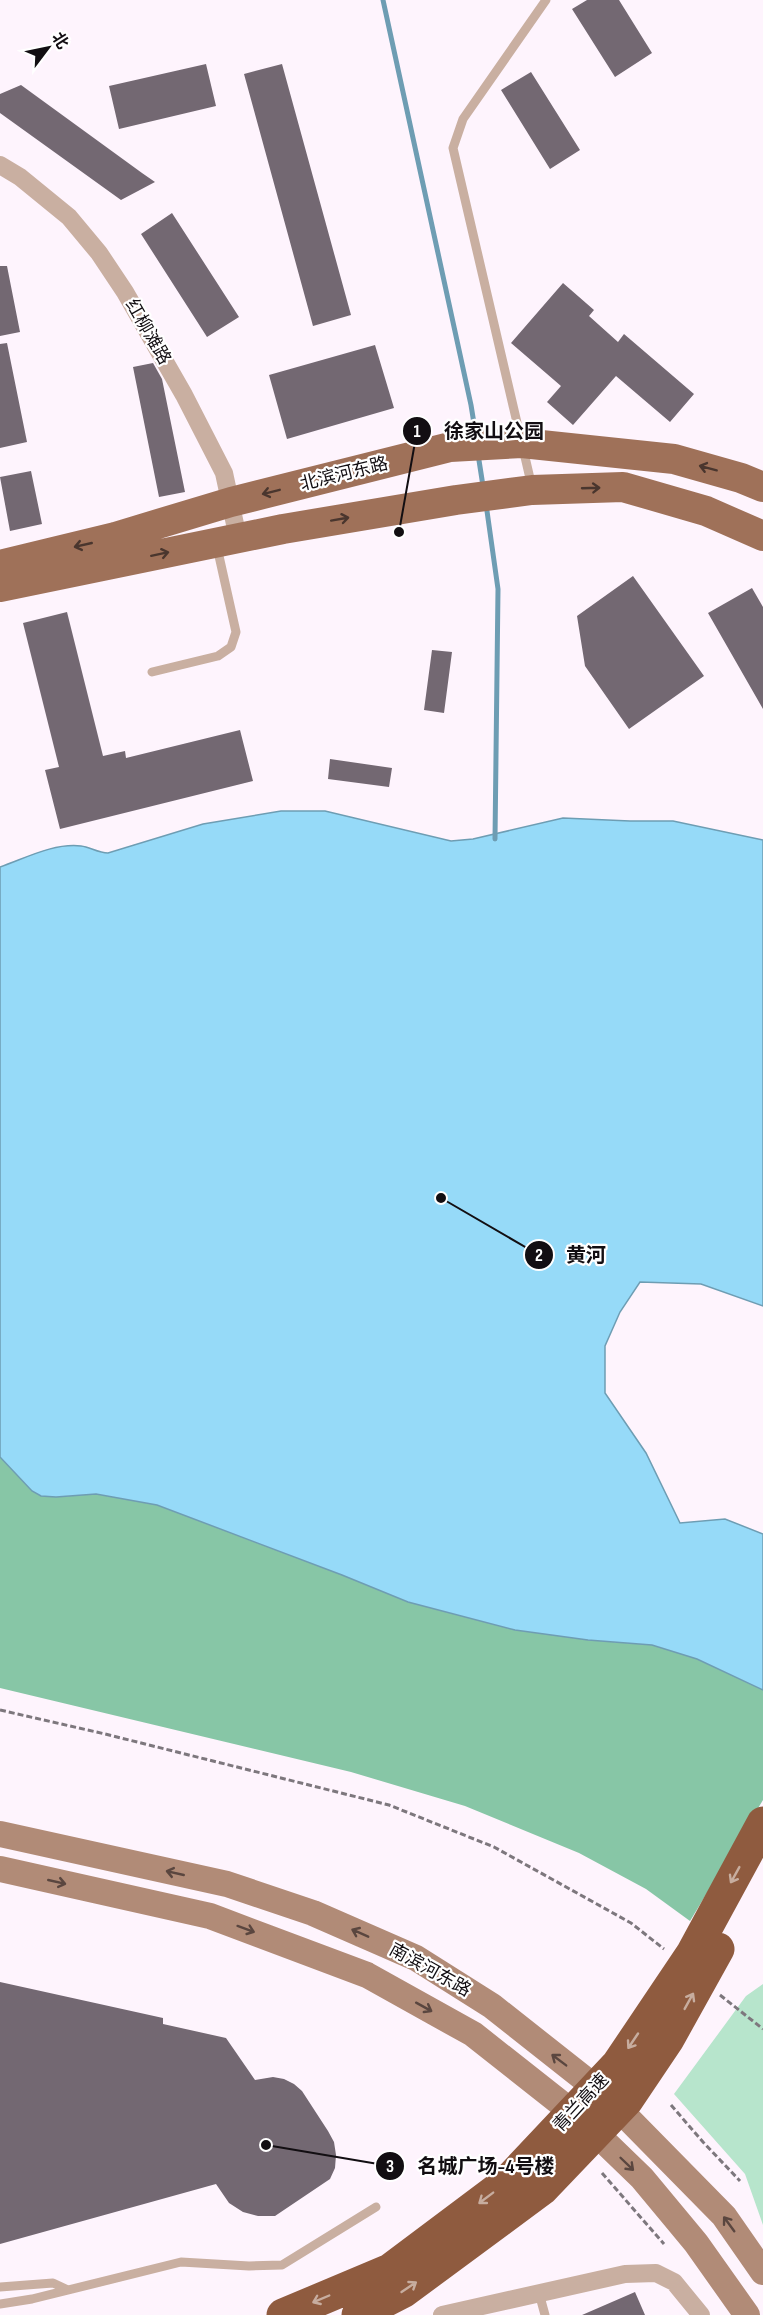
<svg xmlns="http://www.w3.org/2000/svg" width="763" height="2315" viewBox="0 0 763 2315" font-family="'Sofia Sans Condensed','Noto Sans SC',sans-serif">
<rect width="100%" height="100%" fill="#fef4fd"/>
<path fill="#b7e5cc" d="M 763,1984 L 763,2225 L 745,2174 L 674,2094 L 746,1996 Z"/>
<path fill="#87c6a6" d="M 0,1457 L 11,1468 L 56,1497 L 96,1494 L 157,1505 L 342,1575 L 408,1602 L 515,1630 L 588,1640 L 652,1645 L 697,1659 L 763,1690 L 763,1800 L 690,1921 L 646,1889 L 579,1853 L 465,1806 L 351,1772 L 0,1688 Z"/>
<path fill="#96daf8" stroke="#6e9db3" stroke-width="1.5" d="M 281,811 L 325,811 L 451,841 L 473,839 L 563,818 L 630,821 L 673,821 L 763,840 L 763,1306 L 701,1284 L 640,1282 L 620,1312 L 605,1346 L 605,1393 L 646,1453 L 680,1523 L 725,1519 L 763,1534 L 763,1690 L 697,1659 L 652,1645 L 588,1640 L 515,1630 L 408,1602 L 342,1575 L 157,1505 L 96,1494 L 56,1497 L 41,1496 L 32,1491 L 0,1457 L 0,867 C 26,858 53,843 81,846 C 90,847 98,853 108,853 L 203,824 Z"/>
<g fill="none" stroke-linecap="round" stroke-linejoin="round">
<path stroke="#6e9db3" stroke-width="5" d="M 383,0 L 471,405 L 476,436
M 478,454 L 483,486
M 486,504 L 498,589 L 495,839"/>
</g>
<path fill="#736872" d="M 587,0 L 619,0 L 652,53 L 615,77 L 572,9 Z
M 206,64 L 216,106 L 119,129 L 109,86 Z
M 282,64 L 351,315 L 313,326 L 244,74 Z
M 531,72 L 580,150 L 550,169 L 501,90 Z
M 21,85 L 142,173 L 155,182 L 121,200 L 0,113 L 0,94 Z
M 172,213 L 239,317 L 207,337 L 141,234 Z
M 0,266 L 7,266 L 20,332 L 0,336 Z
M 563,283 L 594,310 L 589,316 L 618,342 L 624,334 L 694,394 L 670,422 L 616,376 L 573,425 L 547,402 L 561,386 L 511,343 Z
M 7,343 L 27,442 L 0,448 L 0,344 Z
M 375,345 L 394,408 L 287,439 L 269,375 Z
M 153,363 L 162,379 L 185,492 L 159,497 L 133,367 Z
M 31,471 L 42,524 L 10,531 L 0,477 Z
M 633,576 L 704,676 L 629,729 L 585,666 L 577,616 Z
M 752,588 L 763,607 L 763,709 L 708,613 Z
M 67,612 L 103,756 L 125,751 L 126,758 L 240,730 L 253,781 L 60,829 L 45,770 L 59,767 L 23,623 Z
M 432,650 L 452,652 L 444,713 L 424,710 Z
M 330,759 L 392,768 L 389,787 L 328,779 Z
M 0,1982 L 163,2018 L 163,2024 L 226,2038 L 255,2080 L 273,2077 L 284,2079 L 294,2084 L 302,2091 L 328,2131 L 334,2142 L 336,2155 L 335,2168 L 330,2179 L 275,2216 L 258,2216 L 243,2212 L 229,2203 L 216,2184 L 0,2244 Z
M 635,2292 L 645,2315 L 582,2315 Z"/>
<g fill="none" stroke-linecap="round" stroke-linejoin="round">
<path stroke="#7d777d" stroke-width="3" stroke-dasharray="6 3" stroke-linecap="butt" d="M 0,1710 L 105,1734 L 389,1805 L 494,1847 L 631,1923 L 664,1949
M 720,1995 L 763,2029
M 671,2105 L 703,2142 L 740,2181
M 602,2173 L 664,2244"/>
<path stroke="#c9afa1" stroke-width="9" d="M 532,487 L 453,148 L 463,119 L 546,0
M 152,672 L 218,656 L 231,647 L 236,632 L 217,547
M 0,2287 L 53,2283 L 68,2290
M 539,2293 L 545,2315
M 0,2304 L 32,2299 L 181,2262 L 249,2266 L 282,2265 L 376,2207"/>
<path stroke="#c9afa1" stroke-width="18" d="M 0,165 L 20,177 L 69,217 L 99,253 L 125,292 L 184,395 L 224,473 L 238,538
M 442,2315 L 625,2274 L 656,2273 L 674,2282 L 701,2315"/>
<path stroke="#b18b77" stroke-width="26" d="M 0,1834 L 227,1884 L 313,1913 L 416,1958 L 492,2006 L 606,2096 L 724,2216 L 763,2272
M 0,1869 L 210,1916 L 367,1975 L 473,2034 L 582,2120 L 642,2178 L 696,2243 L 747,2315"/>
<path stroke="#9f7159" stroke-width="30" d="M 0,565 L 115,537 L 231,502 L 450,447 L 522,443 L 674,459 L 741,478 L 763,487
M 0,587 L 283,529 L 456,500 L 532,490 L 623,487 L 706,511 L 763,536"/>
<path stroke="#8f5b3f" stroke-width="33" d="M 283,2315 L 390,2270 L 506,2183 L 618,2064 L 692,1954 L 763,1823
M 358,2315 L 404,2291 L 542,2189 L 627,2100 L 668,2039 L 718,1949"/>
</g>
<defs><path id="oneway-shaft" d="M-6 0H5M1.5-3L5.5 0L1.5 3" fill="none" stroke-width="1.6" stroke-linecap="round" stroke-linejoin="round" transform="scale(1.5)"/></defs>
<g stroke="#4a362e">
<use href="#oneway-shaft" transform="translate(708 468) rotate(-165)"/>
<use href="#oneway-shaft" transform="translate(591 488) rotate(-2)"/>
<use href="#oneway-shaft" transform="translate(271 492) rotate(166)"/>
<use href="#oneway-shaft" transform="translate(340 519) rotate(-10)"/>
<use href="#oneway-shaft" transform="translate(83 545) rotate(167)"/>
<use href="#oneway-shaft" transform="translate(160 554) rotate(-12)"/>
</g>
<g stroke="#5a463f">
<use href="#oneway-shaft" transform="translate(175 1873) rotate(-167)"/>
<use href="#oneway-shaft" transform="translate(57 1882) rotate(13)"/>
<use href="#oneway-shaft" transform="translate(246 1929) rotate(20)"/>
<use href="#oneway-shaft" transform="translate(360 1933) rotate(-156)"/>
<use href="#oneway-shaft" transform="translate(424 2007) rotate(29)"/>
<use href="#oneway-shaft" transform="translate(559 2060) rotate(-143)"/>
<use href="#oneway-shaft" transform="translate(627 2164) rotate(44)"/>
<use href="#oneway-shaft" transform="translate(729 2224) rotate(-126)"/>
</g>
<g stroke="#c7ad9f">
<use href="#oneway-shaft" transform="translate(735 1875) rotate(119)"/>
<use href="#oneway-shaft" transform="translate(689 2001) rotate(-61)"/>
<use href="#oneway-shaft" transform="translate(633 2041) rotate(124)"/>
<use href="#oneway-shaft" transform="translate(486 2198) rotate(143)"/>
<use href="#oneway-shaft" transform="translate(409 2287) rotate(-34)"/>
<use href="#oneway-shaft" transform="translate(321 2299) rotate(157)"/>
</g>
<g text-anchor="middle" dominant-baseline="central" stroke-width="4.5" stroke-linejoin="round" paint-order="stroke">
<g font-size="18" fill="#120e12" stroke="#fff">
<text transform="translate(148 332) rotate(60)">红柳滩路</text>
<text transform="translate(344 474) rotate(-14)">北滨河东路</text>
<text transform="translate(430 1970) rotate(29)">南滨河东路</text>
<text transform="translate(581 2103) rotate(-47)">青兰高速</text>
</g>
</g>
<path fill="none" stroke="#120e12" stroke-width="2" d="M399 532L417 431M441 1198L539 1255M266 2145L390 2166"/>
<g fill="#120e12" stroke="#fff" stroke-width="2">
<circle cx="399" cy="532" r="6"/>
<circle cx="441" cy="1198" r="6"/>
<circle cx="266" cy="2145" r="6"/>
<circle cx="417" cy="431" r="15"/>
<circle cx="539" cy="1255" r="15"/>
<circle cx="390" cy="2166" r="15"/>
</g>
<g font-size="18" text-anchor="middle" font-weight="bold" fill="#fff">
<text x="417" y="437">1</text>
<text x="539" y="1261">2</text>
<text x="390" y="2172">3</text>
</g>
<g font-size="20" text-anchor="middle" font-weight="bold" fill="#120e12" stroke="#fff" stroke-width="4.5" stroke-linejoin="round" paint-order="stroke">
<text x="494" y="438">徐家山公园</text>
<text x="586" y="1262">黄河</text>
<text x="486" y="2173">名城广场-4号楼</text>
</g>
<g transform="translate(48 48) rotate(58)" stroke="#ffffff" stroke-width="4.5" paint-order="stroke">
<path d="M0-4.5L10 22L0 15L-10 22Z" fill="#120e12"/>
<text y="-9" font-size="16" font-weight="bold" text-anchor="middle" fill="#120e12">北</text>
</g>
</svg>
